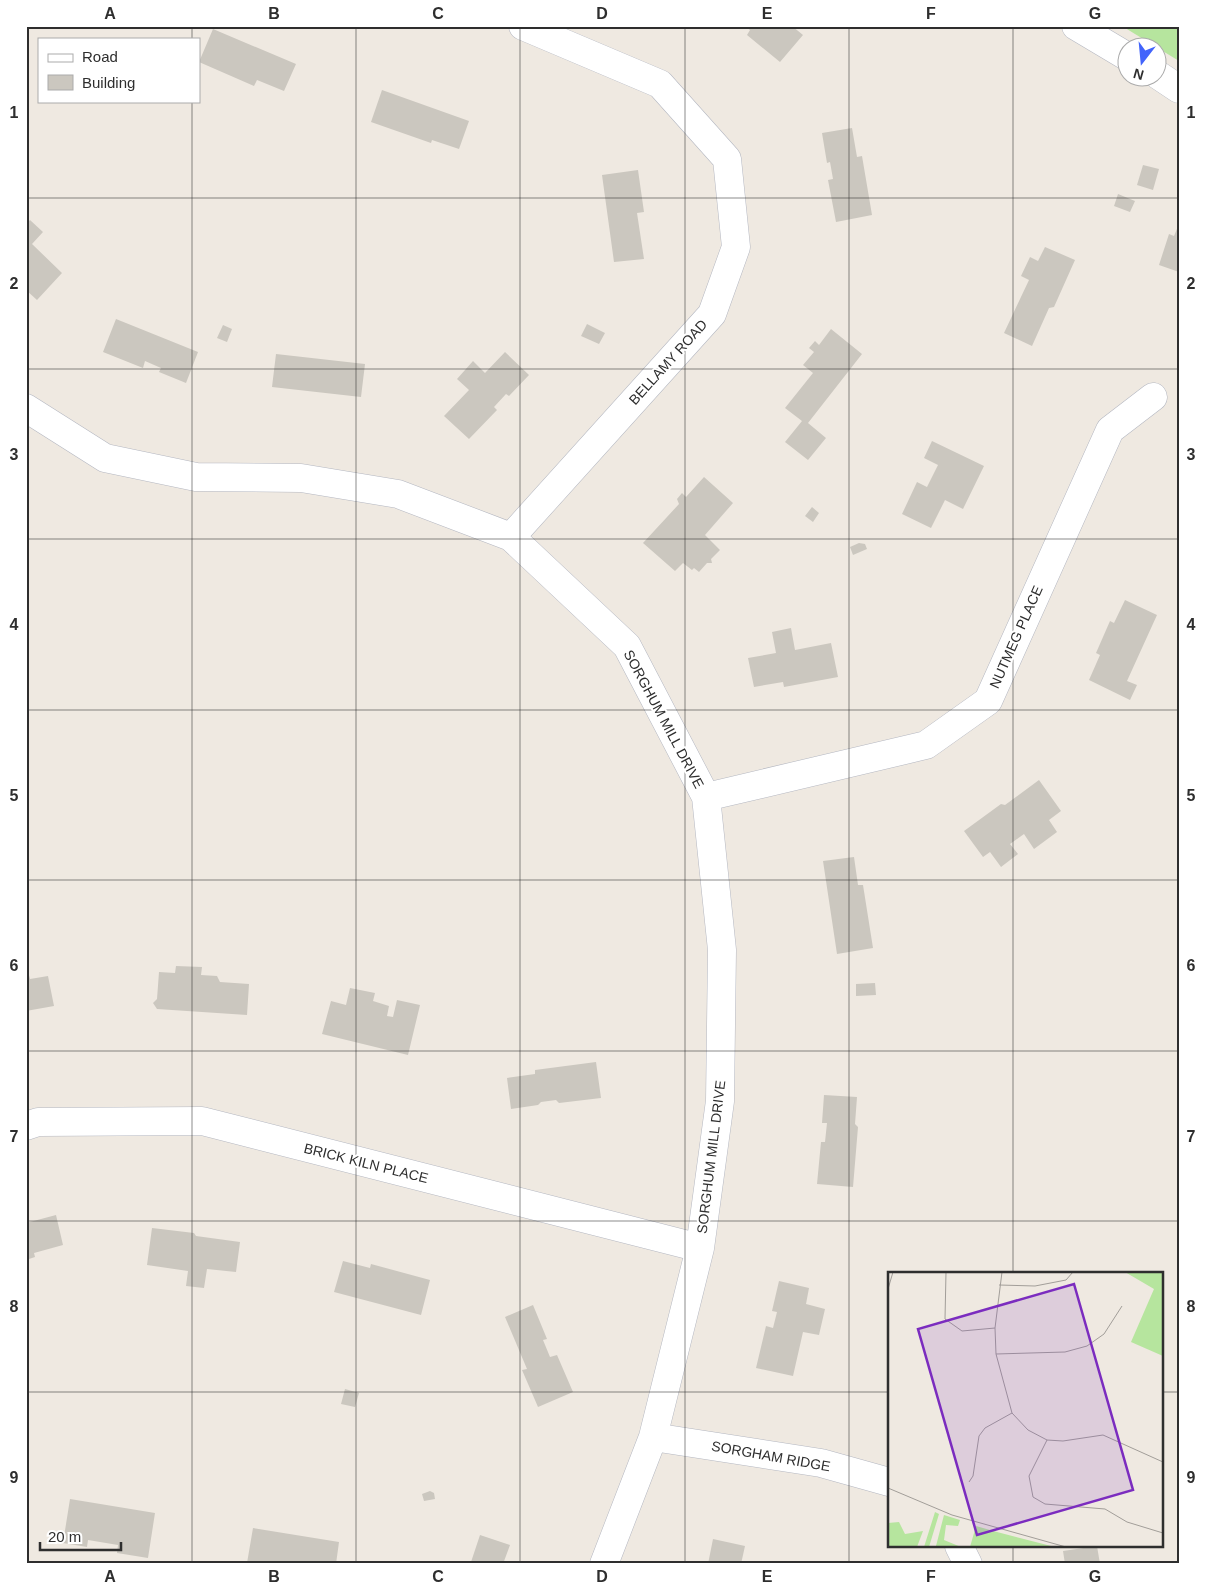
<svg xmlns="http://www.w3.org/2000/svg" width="1205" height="1590" viewBox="0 0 1205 1590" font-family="Helvetica,sans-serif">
<rect width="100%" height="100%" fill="#efe9e1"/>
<path fill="#b6e59e" d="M 1122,26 L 1179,26 L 1179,61 Z"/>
<path fill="#cbc7bf" d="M 745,26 L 792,26 L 803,35 L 780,62 L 747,35 L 750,30 Z
M 213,29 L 296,64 L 284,91 L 257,80 L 254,86 L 199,62 Z
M 382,90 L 469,121 L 459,149 L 432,140 L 431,143 L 371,122 Z
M 852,128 L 857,157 L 862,156 L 872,215 L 836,222 L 828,180 L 833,179 L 830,162 L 827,163 L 822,133 Z
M 1143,165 L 1159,169 L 1153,190 L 1137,185 Z
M 638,170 L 644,212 L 637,213 L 644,259 L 614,262 L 602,175 Z
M 1118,194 L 1135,201 L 1130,212 L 1114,206 Z
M 30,220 L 43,232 L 32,244 L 62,273 L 37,300 L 26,290 L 26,224 Z
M 1179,224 L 1179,272 L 1159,265 L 1169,234 L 1174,236 Z
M 1045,247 L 1075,260 L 1054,307 L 1049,308 L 1032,346 L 1004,333 L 1029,280 L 1021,276 L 1030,257 L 1038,261 Z
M 116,319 L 198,352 L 186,383 L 159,372 L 161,368 L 145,361 L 143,368 L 103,352 Z
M 587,324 L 605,333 L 599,344 L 581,336 Z
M 223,325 L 232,329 L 227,342 L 217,338 Z
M 831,329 L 862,354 L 808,423 L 826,438 L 808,460 L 785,442 L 802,421 L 785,408 L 813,373 L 803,365 L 814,352 L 809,348 L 815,341 L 819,345 Z
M 505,352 L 529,375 L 509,396 L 506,394 L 494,407 L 497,410 L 469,439 L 444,416 L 469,390 L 457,379 L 473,361 L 485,373 Z
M 276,354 L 365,364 L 361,397 L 272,387 Z
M 932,441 L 984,466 L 963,509 L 945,500 L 931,528 L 902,514 L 917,482 L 927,487 L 938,465 L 924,458 Z
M 704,477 L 733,503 L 705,535 L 720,550 L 711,559 L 712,563 L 707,563 L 699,572 L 694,568 L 692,570 L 683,563 L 675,571 L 643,543 L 679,504 L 677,499 L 682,493 L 686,497 Z
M 812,507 L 819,513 L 813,522 L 805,516 Z
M 859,543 L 865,544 L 867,549 L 853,555 L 850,547 Z
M 1125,600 L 1157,615 L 1127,681 L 1137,685 L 1130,700 L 1089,680 L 1100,655 L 1096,653 L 1110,621 L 1114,623 Z
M 791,628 L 795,650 L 831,643 L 838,677 L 784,687 L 783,682 L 754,687 L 748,658 L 776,653 L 772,632 Z
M 1039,780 L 1061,811 L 1049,820 L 1057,832 L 1034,849 L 1024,834 L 1010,844 L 1018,854 L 1001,867 L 990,852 L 983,857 L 964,831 L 1001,804 L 1005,805 Z
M 854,857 L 858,885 L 863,885 L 873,948 L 837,954 L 823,861 Z
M 26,964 L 30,979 L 48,976 L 54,1006 L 26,1011 Z
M 176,966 L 202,967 L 201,975 L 217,976 L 220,982 L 249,984 L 247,1015 L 157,1009 L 153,1003 L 157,999 L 159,972 L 175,973 Z
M 875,983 L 876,995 L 856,996 L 856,984 Z
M 350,988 L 375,993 L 373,1001 L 389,1006 L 387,1016 L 393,1017 L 397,1000 L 420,1005 L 408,1055 L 322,1034 L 331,1001 L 346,1005 Z
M 596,1062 L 601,1098 L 559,1103 L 556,1100 L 541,1102 L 538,1105 L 511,1109 L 507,1078 L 535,1074 L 535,1070 Z
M 824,1095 L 857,1097 L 855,1124 L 858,1127 L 853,1187 L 817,1184 L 821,1142 L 825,1142 L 827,1123 L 822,1123 Z
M 56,1215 L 63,1245 L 34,1253 L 35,1257 L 26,1260 L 26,1223 Z
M 152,1228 L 194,1233 L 196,1236 L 240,1242 L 236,1272 L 207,1269 L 204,1288 L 186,1286 L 188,1271 L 147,1265 Z
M 343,1261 L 370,1268 L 371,1264 L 430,1280 L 421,1315 L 334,1292 Z
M 779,1281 L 809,1288 L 806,1304 L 825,1309 L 819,1335 L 803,1332 L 793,1376 L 756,1368 L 766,1326 L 773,1328 L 777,1312 L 772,1311 Z
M 533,1305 L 547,1339 L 543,1340 L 550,1357 L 557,1355 L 573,1392 L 538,1407 L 522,1370 L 527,1369 L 505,1317 Z
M 345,1389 L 359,1393 L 355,1407 L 341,1404 Z
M 430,1491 L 434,1493 L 435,1499 L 424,1501 L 422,1494 Z
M 70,1499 L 155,1513 L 148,1558 L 117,1553 L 118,1545 L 88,1540 L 87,1547 L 63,1543 Z
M 253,1528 L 339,1542 L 336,1564 L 247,1563 Z
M 480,1535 L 510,1545 L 503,1564 L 466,1564 L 467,1561 L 471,1562 Z
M 713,1539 L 745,1546 L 741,1564 L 708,1564 Z
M 1097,1546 L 1100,1564 L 1065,1564 L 1063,1551 Z"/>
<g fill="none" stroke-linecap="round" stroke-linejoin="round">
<g stroke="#b4b7c1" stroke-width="29">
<path id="street" d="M 1076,26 L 1128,57
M 1158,75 L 1179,89
M 26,408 L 105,458 L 196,477 L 301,478 L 398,494 L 511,537 L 627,646 L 706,797 L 722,950 L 720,1101 L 700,1248 L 653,1437 L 604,1564
M 511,537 L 712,314 L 736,247 L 727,159 L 660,84 L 523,26
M 706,797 L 926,745 L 988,701 L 1110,430 L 1153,397
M 26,1126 L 38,1122 L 202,1121 L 700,1248
M 653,1437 L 821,1463 L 889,1482
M 959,1546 L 968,1564"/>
</g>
<use href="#street" stroke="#fff" stroke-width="28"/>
</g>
<path fill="none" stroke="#2e2e2e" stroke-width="1" stroke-opacity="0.55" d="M 192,26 L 192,39M 356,26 L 356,1564M 520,26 L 520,1564M 685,26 L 685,1564M 849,26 L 849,1564M 1013,26 L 1013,1274M 192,101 L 192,1564M 26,198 L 1179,198M 26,369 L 1179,369M 26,539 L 1179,539M 26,710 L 1179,710M 26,880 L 1179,880M 26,1051 L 1179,1051M 26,1221 L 1179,1221M 26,1392 L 889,1392M 1161,1392 L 1179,1392M 1013,1546 L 1013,1564"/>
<g text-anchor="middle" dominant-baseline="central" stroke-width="4" stroke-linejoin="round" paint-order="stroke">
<g font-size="14" fill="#2e2e2e" stroke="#fff">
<text transform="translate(668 362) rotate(-48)">BELLAMY ROAD</text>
<text transform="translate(1016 637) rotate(-66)">NUTMEG PLACE</text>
<text transform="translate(664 719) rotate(62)">SORGHUM MILL DRIVE</text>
<text transform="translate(711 1157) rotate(-83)">SORGHUM MILL DRIVE</text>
<text transform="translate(366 1163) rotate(14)">BRICK KILN PLACE</text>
<text transform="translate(771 1456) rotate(10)">SORGHAM RIDGE</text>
</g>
</g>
<g transform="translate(888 1272)">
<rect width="275" height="275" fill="#efe9e1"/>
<path d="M 237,0 L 275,0 L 275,84 L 243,70 L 266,17 ZM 47,240 L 51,242 L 41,275 L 36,275 ZM 56,243 L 72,248 L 70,254 L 58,253 L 56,268 L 73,275 L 48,274 ZM 11,250 L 17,262 L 35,259 L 29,275 L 0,275 L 0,251 ZM 88,254 L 109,260 L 167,275 L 82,275 Z" fill="#b6e59e"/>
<path fill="none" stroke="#a29e99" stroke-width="1" d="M 58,0 L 57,47 L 74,59 L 107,56M 114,0 L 107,56 L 108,82 L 124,141 L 140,158 L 159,168 L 175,169 L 215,163 L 275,190M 111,13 L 147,14 L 178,8 L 185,0M 0,17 L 5,0M 108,82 L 177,80 L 199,74 L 216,62 L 234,34M 159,168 L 141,204 L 145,225 L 157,232 L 217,237 L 239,250 L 275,261M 81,210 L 85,204 L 91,164 L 97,156 L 124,141M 0,216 L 64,243 L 178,275"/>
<path fill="#7b2cbf" fill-opacity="0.15" stroke="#7b2cbf" stroke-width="2.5" d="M 186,12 L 245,218 L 89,263 L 30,57 Z"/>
<rect width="275" height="275" fill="none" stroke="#2e2e2e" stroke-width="2.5"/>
</g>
<rect width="1205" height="1590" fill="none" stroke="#ffffff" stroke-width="55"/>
<rect x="38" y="38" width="162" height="65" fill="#ffffff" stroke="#ababab"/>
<rect x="48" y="54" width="25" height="8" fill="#ffffff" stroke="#ababab"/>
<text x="82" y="62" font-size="15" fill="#2e2e2e">Road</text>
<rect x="48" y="75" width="25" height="15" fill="#cbc7bf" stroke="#ababab"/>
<text x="82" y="88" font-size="15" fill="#2e2e2e">Building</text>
<g transform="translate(1142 62) rotate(196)"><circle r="24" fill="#ffffff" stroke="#ababab"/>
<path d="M0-4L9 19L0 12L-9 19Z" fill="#4264fb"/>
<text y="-8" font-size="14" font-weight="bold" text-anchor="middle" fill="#2e2e2e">N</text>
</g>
<path d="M40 1542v8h81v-8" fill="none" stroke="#2e2e2e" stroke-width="2.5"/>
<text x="48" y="1542" font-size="15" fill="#2e2e2e" stroke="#ffffff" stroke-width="4" paint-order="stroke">20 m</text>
<rect x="28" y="28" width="1150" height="1534" fill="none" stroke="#2e2e2e" stroke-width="2"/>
<g font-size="16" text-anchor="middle" font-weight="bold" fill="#2e2e2e">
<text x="110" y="19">A</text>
<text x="274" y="19">B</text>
<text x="438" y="19">C</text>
<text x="602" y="19">D</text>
<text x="767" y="19">E</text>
<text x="931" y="19">F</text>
<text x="1095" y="19">G</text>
<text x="14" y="118">1</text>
<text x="1191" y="118">1</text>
<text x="14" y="289">2</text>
<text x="1191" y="289">2</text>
<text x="14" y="460">3</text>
<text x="1191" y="460">3</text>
<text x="14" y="630">4</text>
<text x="1191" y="630">4</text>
<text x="14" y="801">5</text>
<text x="1191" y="801">5</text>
<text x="14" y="971">6</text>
<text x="1191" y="971">6</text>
<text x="14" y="1142">7</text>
<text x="1191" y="1142">7</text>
<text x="14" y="1312">8</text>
<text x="1191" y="1312">8</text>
<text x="14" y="1483">9</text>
<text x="1191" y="1483">9</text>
<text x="110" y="1582">A</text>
<text x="274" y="1582">B</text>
<text x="438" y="1582">C</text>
<text x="602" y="1582">D</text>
<text x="767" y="1582">E</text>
<text x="931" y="1582">F</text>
<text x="1095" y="1582">G</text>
</g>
</svg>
